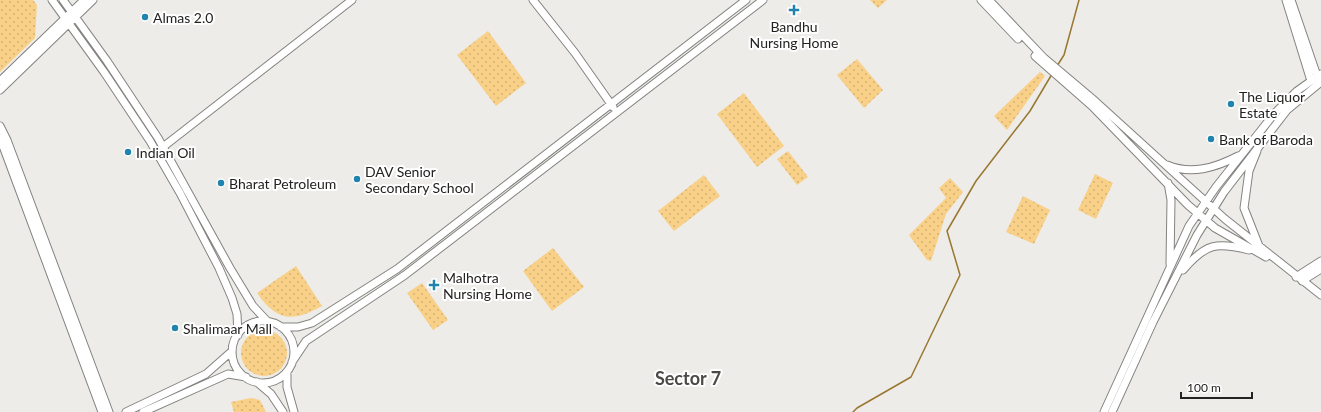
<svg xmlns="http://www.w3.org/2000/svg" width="1321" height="412" viewBox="0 0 1321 412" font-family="Lato,sans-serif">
<defs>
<pattern id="park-dots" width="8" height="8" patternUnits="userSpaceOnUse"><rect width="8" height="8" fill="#f8d088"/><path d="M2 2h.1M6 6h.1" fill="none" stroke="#d4b275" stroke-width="1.8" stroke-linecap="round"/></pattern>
</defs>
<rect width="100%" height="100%" fill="#edece9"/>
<path fill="url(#park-dots)" d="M 0,0 L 33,0 L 37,5 L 35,38 L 0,72 Z
M 870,0 L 887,0 L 878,8 Z
M 488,31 L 526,83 L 496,106 L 457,55 Z
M 857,59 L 883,90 L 864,108 L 837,75 Z
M 1040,72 L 1045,76 L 1007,130 L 994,116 Z
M 744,93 L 784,146 L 757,167 L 717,114 Z
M 788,151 L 808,177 L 797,185 L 777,159 Z
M 1095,174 L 1113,183 L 1096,219 L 1078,210 Z
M 704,175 L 720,196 L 674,231 L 658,211 Z
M 950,178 L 963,192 L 946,214 L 931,261 L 927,260 L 909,235 L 946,198 L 939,188 Z
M 1023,196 L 1050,210 L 1034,244 L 1006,232 Z
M 553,248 L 584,287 L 552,311 L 523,271 Z
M 296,266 L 322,306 C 293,322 277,322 257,293 Z
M 422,283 L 448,320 L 433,330 L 407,293 Z
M241 353a23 23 0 1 1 46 0a23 23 0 1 1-46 0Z
M 251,398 L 260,400 L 266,412 L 234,412 L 231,402 Z"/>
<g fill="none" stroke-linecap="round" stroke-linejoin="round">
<path stroke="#997730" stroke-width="1.5" d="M 1057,66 L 1064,55 L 1079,0
M 853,412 L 857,408 L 911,377 L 960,275 L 947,231 L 976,181 L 1030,111 L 1052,74"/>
<g stroke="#848380" stroke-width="9">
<path id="secondary" d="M 52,0 L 104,72 L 150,141 L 180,193 L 219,268 L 232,298 L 237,314 L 238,335
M 63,0 L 107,61 L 158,138 L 230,268 L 253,306 L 267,321
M 533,0 L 575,53 L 613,107
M 981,0 L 1018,39
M 989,0 L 1044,58 L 1095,101 L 1225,219 L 1321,295
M 1286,0 L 1311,81
M 1291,0 L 1317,76
M 1035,56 L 1092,106 L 1188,205 L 1215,228 L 1266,257
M 0,81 L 84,0
M 0,90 L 93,0
M 0,126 L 7,140 L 109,412
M 0,138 L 102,412
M 163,147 L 352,0
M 1257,151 L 1249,171 L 1244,208 L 1259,246
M 1167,165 C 1191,175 1215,168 1238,156
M 1168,183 L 1171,200 L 1170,264
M 1183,270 C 1206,243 1216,242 1249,250
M 1296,277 L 1321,261
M 1302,281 L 1321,269
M232 352a31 31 0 1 1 62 0a31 31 0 1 1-62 0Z
M 281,327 L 298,327 L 312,323 L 397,269 L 746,0
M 292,362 L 306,341 L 405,275 L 763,0
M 287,372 L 287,387 L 294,412
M 257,382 L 271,394 L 283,412
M 126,412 L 206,374 L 232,351
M 143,412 L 228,374 L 246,377
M 1104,412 L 1189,226 L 1216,187 L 1274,114 L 1297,91 L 1321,74
M 1112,412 L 1153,322 L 1197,235 L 1224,192 L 1287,110 L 1321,82"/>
</g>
<use href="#secondary" stroke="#fff" stroke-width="7"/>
</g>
<g fill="#2084ae" stroke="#fff" stroke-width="1.5">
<path d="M792 4h4v4h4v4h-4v4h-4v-4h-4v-4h4z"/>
<circle cx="145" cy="17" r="4"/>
<circle cx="1231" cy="104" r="4"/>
<circle cx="1211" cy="139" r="4"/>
<circle cx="128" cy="152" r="4"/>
<circle cx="357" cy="179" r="4"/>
<circle cx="221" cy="183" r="4"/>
<path d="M432 279h4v4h4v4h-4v4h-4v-4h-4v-4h4z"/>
<circle cx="175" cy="328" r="4"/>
</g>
<g text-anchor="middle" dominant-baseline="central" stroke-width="4" stroke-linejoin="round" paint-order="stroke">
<g font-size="14" fill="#232221" stroke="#fff" text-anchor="start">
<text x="153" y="17">Almas 2.0</text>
<text x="794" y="26" text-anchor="middle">Bandhu<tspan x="794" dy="16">Nursing Home</tspan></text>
<text x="1239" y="96">The Liquor<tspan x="1239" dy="16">Estate</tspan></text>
<text x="1219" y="139">Bank of Baroda</text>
<text x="136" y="152">Indian Oil</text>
<text x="365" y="171">DAV Senior<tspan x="365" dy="16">Secondary School</tspan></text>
<text x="229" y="183">Bharat Petroleum</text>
<text x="443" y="277">Malhotra<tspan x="443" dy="16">Nursing Home</tspan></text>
<text x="183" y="328">Shalimaar Mall</text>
</g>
<g font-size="18" font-weight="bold" fill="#4c4a48" stroke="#fff">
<text x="688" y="378">Sector 7</text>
</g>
</g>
<path d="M1181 392v6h71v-6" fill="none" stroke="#232221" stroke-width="2"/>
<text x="1187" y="392" font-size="12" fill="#232221" stroke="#ffffff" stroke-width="3" paint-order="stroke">100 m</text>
</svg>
